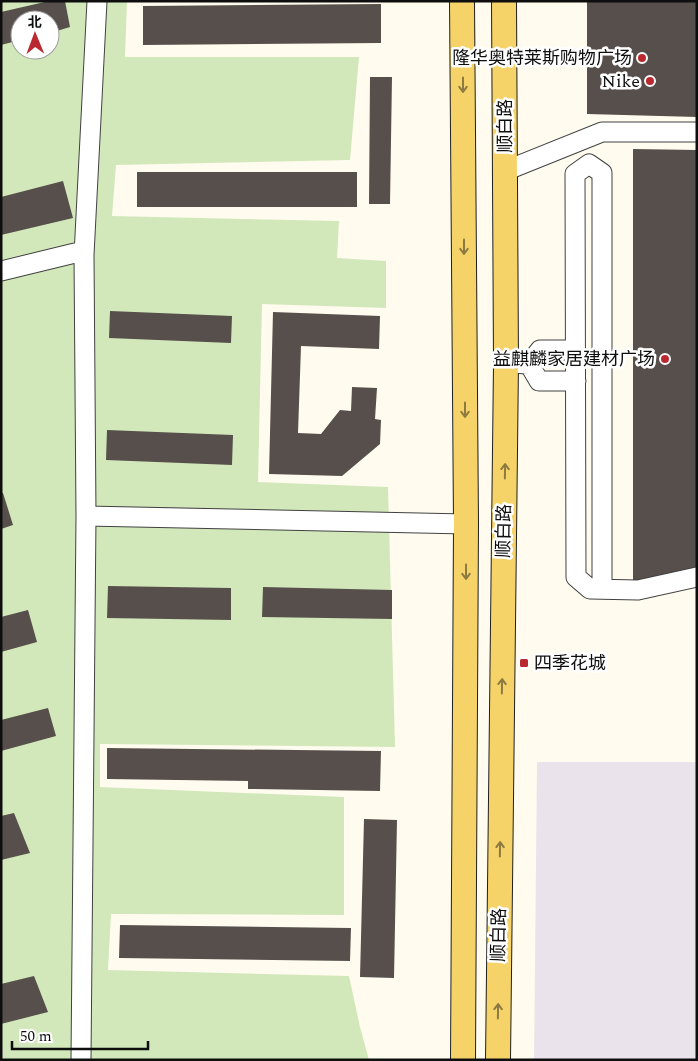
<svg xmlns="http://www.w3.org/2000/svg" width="698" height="1061" viewBox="0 0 698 1061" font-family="Spectral,'Noto Sans SC',serif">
<rect width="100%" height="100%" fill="#fffcef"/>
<path fill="#ebe3ec" d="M 537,762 L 697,762 L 697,1060 L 534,1060 Z"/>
<path fill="#d2e8ba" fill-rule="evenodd" d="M 1,1 L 127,1 L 125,57 L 359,57 L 350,160 L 116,165 L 112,216 L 339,221 L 337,258 L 386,261 L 386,308 L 262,304 L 258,482 L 388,487 L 395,747 L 100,744 L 100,787 L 344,797 L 344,915 L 111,914 L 108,970 L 349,976 L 360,1027 L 369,1060 L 1,1060 ZM 20,20 L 50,20 L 50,50 L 20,50 Z"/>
<path fill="#574f4b" d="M 49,1 L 65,1 L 70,27 L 50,33 L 50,20 L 20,20 L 20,40 L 1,45 L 1,12 Z
M 587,1 L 697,1 L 697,117 L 587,114 Z
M 381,4 L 381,43 L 143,45 L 143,6 Z
M 370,77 L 392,77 L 390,204 L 369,204 Z
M 633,149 L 697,150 L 697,568 L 633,583 Z
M 137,172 L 357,172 L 357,207 L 137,207 Z
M 63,181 L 73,218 L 1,235 L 1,197 Z
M 110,311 L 232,316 L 231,343 L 109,338 Z
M 273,312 L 380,316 L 379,349 L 301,346 L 298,433 L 321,434 L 340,410 L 351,411 L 352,387 L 377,388 L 375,419 L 381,420 L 380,444 L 342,476 L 269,474 Z
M 107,430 L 233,435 L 232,465 L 106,460 Z
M 1,493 L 3,493 L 13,525 L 1,529 Z
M 108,586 L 231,588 L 231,620 L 107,618 Z
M 263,587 L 392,590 L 392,619 L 262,617 Z
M 28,610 L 37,642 L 1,652 L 1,617 Z
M 48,708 L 56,736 L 1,751 L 1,720 Z
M 107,748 L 381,751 L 380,791 L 248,789 L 248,781 L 107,779 Z
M 14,813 L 30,853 L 1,860 L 1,816 Z
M 364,819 L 397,820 L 394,978 L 360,977 Z
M 120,925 L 351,928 L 350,961 L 119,958 Z
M 34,976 L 48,1012 L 1,1024 L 1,984 Z"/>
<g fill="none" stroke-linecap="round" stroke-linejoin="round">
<g stroke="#414141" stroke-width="21">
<path id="minor" d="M 505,171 L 602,132 L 697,132
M 84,255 L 97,1
M 1,271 L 75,253 L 84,255 L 86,516 L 81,1060
M 506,363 L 529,364 L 540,350 L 576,350
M 529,364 L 539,381 L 576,381
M 86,516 L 466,524
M 602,589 L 602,173 L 589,164 L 575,174 L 576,577 L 590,589 L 638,590 L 697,577"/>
</g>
<g stroke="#1f1f1f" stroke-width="26">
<path id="major" d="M 462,1 L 466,524 L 463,1060
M 498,1060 L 506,363 L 504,1"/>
</g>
<use href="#minor" stroke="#fff" stroke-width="19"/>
<use href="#major" stroke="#f5d369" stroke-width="24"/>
</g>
<defs><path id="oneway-shaft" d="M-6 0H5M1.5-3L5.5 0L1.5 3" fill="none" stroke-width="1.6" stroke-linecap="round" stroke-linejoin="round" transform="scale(1.25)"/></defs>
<g stroke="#8d7a40">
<use href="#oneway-shaft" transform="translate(463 85) rotate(90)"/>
<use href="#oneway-shaft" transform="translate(464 247) rotate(90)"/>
<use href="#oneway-shaft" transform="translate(465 410) rotate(90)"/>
<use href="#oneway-shaft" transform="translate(505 471) rotate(-89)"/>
<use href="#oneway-shaft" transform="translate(466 572) rotate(90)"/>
<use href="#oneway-shaft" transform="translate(502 686) rotate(-89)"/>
<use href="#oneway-shaft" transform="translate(500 849) rotate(-89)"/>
<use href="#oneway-shaft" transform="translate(498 1011) rotate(-89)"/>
</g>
<g fill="#bb2930" stroke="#fff" stroke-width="2">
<circle cx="642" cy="58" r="5"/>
<circle cx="650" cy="81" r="5"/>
<circle cx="665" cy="359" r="5"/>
<rect x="519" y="658" width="10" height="10" rx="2.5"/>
</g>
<g text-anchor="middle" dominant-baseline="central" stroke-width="5" stroke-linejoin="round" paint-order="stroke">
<g font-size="18" fill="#0e0e0e" stroke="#fff" text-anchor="end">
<text x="632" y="58">隆华奥特莱斯购物广场</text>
<text x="640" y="81">Nike</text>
<text x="655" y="359">益麒麟家居建材广场</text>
<text x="534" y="663" text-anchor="start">四季花城</text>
</g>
<g font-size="18" fill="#0e0e0e" stroke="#fff">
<text transform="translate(505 126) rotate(-90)">顺白路</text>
<text transform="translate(504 531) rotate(-89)">顺白路</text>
<text transform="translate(499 935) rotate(-89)">顺白路</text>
</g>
</g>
<rect width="698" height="1061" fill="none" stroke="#0e0e0e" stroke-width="5"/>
<g transform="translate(35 35) rotate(359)"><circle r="24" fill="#ffffff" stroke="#9f9f9f"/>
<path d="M0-4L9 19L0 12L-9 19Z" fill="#bb2930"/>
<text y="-8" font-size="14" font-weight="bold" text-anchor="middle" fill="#0e0e0e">北</text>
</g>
<path d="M12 1041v8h136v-8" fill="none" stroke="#0e0e0e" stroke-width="2.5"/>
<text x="20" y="1041" font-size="15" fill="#0e0e0e" stroke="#ffffff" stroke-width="4" paint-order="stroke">50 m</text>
</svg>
